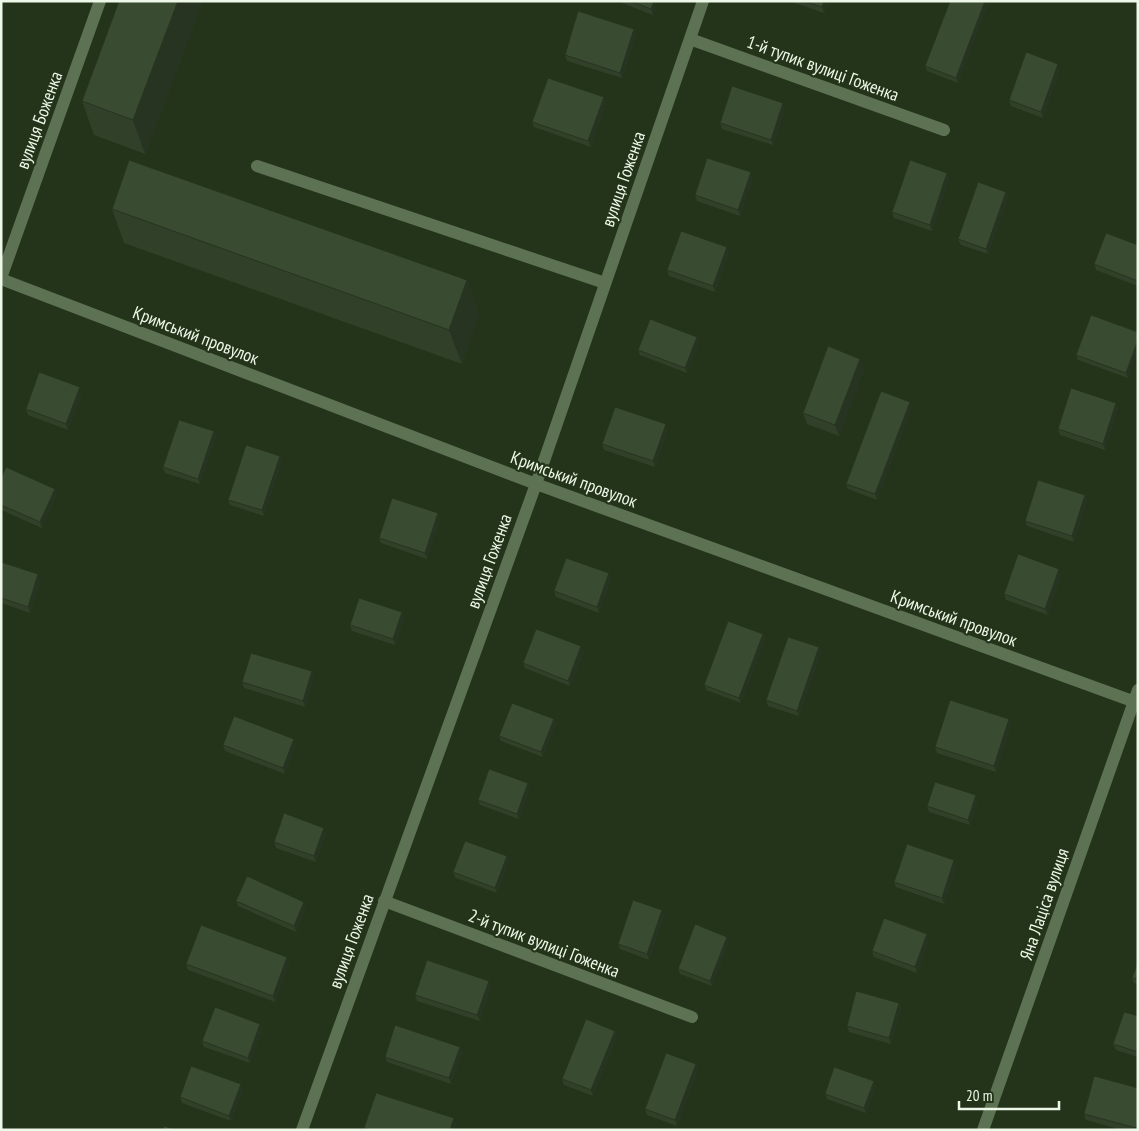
<svg xmlns="http://www.w3.org/2000/svg" width="1139" height="1131" viewBox="0 0 1139 1131" font-family="'PT Sans Narrow',sans-serif">
<rect width="100%" height="100%" fill="#23341a"/>
<g fill="none" stroke-linecap="round" stroke-linejoin="round">
<path stroke="#5d7153" stroke-width="12" d="M 257,166 L 605,283"/>
<path stroke="#5d7153" stroke-width="12" d="M 690,39 L 944,130
M 1,278 L 100,1
M 1,279 L 536,484 L 1138,703
M 384,901 L 692,1017
M 302,1130 L 536,484 L 703,1
M 983,1130 L 1138,690"/>
</g>
<path fill="#314029" d="M 119,1 L 203,1 L 145,154 L 94,135 L 82,101 Z
M 617,1 L 658,1 L 653,15 Z
M 789,1 L 828,1 L 824,13 Z
M 950,1 L 989,1 L 958,83 L 927,71 L 925,66 Z
M 634,29 L 636,34 L 622,78 L 567,61 L 565,55 Z
M 1060,70 L 1043,118 L 1011,106 L 1009,100 Z
M 606,103 L 591,147 L 534,127 L 532,122 Z
M 785,109 L 773,145 L 722,129 L 720,123 Z
M 753,178 L 740,216 L 697,201 L 695,195 Z
M 949,179 L 932,231 L 894,218 L 892,212 Z
M 1006,192 L 1008,198 L 988,254 L 961,245 L 958,239 Z
M 112,209 L 467,280 L 479,315 L 462,364 L 124,243 Z
M 1138,245 L 1138,286 L 1096,270 L 1094,264 Z
M 729,253 L 715,292 L 669,276 L 667,270 Z
M 1138,332 L 1128,378 L 1078,360 L 1076,355 Z
M 699,342 L 687,373 L 640,355 L 638,350 Z
M 860,359 L 864,370 L 839,436 L 807,424 L 803,413 Z
M 82,393 L 68,430 L 28,415 L 26,409 Z
M 910,402 L 912,407 L 877,500 L 848,489 L 846,484 Z
M 1116,403 L 1118,408 L 1105,450 L 1060,435 L 1058,429 Z
M 668,430 L 655,467 L 604,450 L 602,444 Z
M 214,431 L 216,437 L 200,484 L 165,473 L 163,467 Z
M 282,461 L 264,516 L 230,505 L 228,500 Z
M 1,478 L 55,489 L 57,494 L 42,528 L 1,510 Z
M 1085,495 L 1087,500 L 1074,542 L 1027,526 L 1025,521 Z
M 440,519 L 427,559 L 381,543 L 379,538 Z
M 1,562 L 41,580 L 30,613 L 1,603 Z
M 1061,575 L 1048,615 L 1006,600 L 1004,594 Z
M 611,579 L 599,613 L 556,597 L 554,591 Z
M 402,612 L 404,618 L 395,645 L 352,631 L 350,625 Z
M 763,634 L 765,639 L 741,703 L 706,690 L 704,685 Z
M 819,647 L 821,653 L 799,716 L 768,706 L 766,700 Z
M 584,652 L 570,686 L 525,668 L 523,663 Z
M 314,677 L 305,707 L 244,688 L 242,682 Z
M 554,719 L 556,724 L 543,757 L 501,741 L 499,736 Z
M 1011,725 L 996,772 L 937,753 L 935,747 Z
M 294,739 L 296,745 L 285,774 L 225,751 L 223,745 Z
M 530,788 L 519,819 L 480,805 L 478,800 Z
M 978,801 L 970,825 L 929,812 L 927,806 Z
M 326,833 L 316,862 L 276,848 L 274,842 Z
M 509,862 L 497,893 L 456,878 L 453,872 Z
M 957,866 L 944,904 L 896,887 L 894,882 Z
M 236,901 L 306,908 L 296,932 L 238,906 Z
M 664,915 L 649,960 L 620,949 L 618,944 Z
M 929,940 L 917,973 L 874,957 L 872,951 Z
M 729,942 L 712,986 L 680,974 L 678,969 Z
M 287,957 L 289,963 L 275,1002 L 188,970 L 186,964 Z
M 1138,962 L 1138,984 L 1134,983 L 1132,978 Z
M 491,987 L 480,1021 L 417,1001 L 415,995 Z
M 899,1003 L 901,1008 L 891,1044 L 849,1032 L 847,1026 Z
M 1138,1016 L 1138,1057 L 1116,1050 L 1113,1044 Z
M 262,1029 L 250,1063 L 204,1047 L 202,1041 Z
M 615,1031 L 617,1036 L 593,1096 L 564,1085 L 562,1079 Z
M 460,1047 L 462,1053 L 451,1084 L 387,1062 L 385,1057 Z
M 698,1070 L 677,1126 L 647,1115 L 645,1109 Z
M 876,1086 L 866,1113 L 827,1099 L 825,1094 Z
M 1138,1088 L 1138,1130 L 1122,1130 L 1086,1120 L 1084,1114 Z
M 243,1090 L 231,1121 L 182,1103 L 180,1097 Z"/>
<path fill="#283422" d="M 178,1 L 203,1 L 145,154 L 133,120 Z
M 654,1 L 658,1 L 653,15 L 651,9 Z
M 824,1 L 828,1 L 824,13 L 822,7 Z
M 985,1 L 989,1 L 958,83 L 956,78 Z
M 634,29 L 636,34 L 622,78 L 620,73 Z
M 1058,64 L 1060,70 L 1043,118 L 1041,112 Z
M 604,97 L 606,103 L 591,147 L 588,141 Z
M 783,103 L 785,109 L 773,145 L 771,140 Z
M 751,172 L 753,178 L 740,216 L 738,210 Z
M 947,173 L 949,179 L 932,231 L 930,225 Z
M 1006,192 L 1008,198 L 988,254 L 986,249 Z
M 727,247 L 729,253 L 715,292 L 713,286 Z
M 467,280 L 479,315 L 462,364 L 449,330 Z
M 697,337 L 699,342 L 687,373 L 685,368 Z
M 1138,340 L 1138,351 L 1128,378 L 1126,373 Z
M 860,359 L 864,370 L 839,436 L 835,425 Z
M 80,387 L 82,393 L 68,430 L 66,424 Z
M 910,402 L 912,407 L 877,500 L 875,494 Z
M 1116,403 L 1118,408 L 1105,450 L 1103,444 Z
M 666,424 L 668,430 L 655,467 L 653,461 Z
M 214,431 L 216,437 L 200,484 L 198,479 Z
M 280,456 L 282,461 L 264,516 L 262,510 Z
M 55,489 L 57,494 L 42,528 L 40,522 Z
M 1085,495 L 1087,500 L 1074,542 L 1072,536 Z
M 438,513 L 440,519 L 427,559 L 425,553 Z
M 1059,569 L 1061,575 L 1048,615 L 1045,609 Z
M 609,573 L 611,579 L 599,613 L 597,607 Z
M 38,574 L 41,580 L 30,613 L 28,607 Z
M 402,612 L 404,618 L 395,645 L 393,639 Z
M 763,634 L 765,639 L 741,703 L 739,698 Z
M 581,646 L 584,652 L 570,686 L 568,681 Z
M 819,647 L 821,653 L 799,716 L 797,711 Z
M 312,671 L 314,677 L 305,707 L 303,701 Z
M 554,719 L 556,724 L 543,757 L 541,752 Z
M 1009,719 L 1011,725 L 996,772 L 994,766 Z
M 294,739 L 296,745 L 285,774 L 283,768 Z
M 528,783 L 530,788 L 519,819 L 517,814 Z
M 976,795 L 978,801 L 970,825 L 968,820 Z
M 324,828 L 326,833 L 316,862 L 314,856 Z
M 507,856 L 509,862 L 497,893 L 495,888 Z
M 954,860 L 957,866 L 944,904 L 942,898 Z
M 304,902 L 306,908 L 296,932 L 294,926 Z
M 662,910 L 664,915 L 649,960 L 647,954 Z
M 927,934 L 929,940 L 917,973 L 915,967 Z
M 727,937 L 729,942 L 712,986 L 710,981 Z
M 287,957 L 289,963 L 275,1002 L 273,996 Z
M 489,981 L 491,987 L 480,1021 L 477,1015 Z
M 899,1003 L 901,1008 L 891,1044 L 889,1038 Z
M 260,1024 L 262,1029 L 250,1063 L 248,1058 Z
M 615,1031 L 617,1036 L 593,1096 L 591,1090 Z
M 460,1047 L 462,1053 L 451,1084 L 449,1078 Z
M 696,1064 L 698,1070 L 677,1126 L 675,1120 Z
M 874,1081 L 876,1086 L 866,1113 L 864,1108 Z
M 241,1084 L 243,1090 L 231,1121 L 229,1116 Z
M 454,1118 L 456,1124 L 454,1130 L 450,1130 Z"/>
<path fill="#394b30" stroke="#283422" d="M 119,1 L 178,1 L 133,120 L 82,101 Z
M 630,1 L 654,1 L 651,9 Z
M 804,1 L 824,1 L 822,7 Z
M 950,1 L 985,1 L 956,78 L 925,66 Z
M 578,11 L 634,29 L 620,73 L 565,55 Z
M 1026,52 L 1058,64 L 1041,112 L 1009,100 Z
M 548,78 L 604,97 L 588,141 L 532,122 Z
M 732,86 L 783,103 L 771,140 L 720,123 Z
M 707,158 L 751,172 L 738,210 L 695,195 Z
M 129,160 L 467,280 L 449,330 L 112,209 Z
M 910,160 L 947,173 L 930,225 L 892,212 Z
M 978,182 L 1006,192 L 986,249 L 958,239 Z
M 681,231 L 727,247 L 713,286 L 667,270 Z
M 1106,233 L 1138,245 L 1138,281 L 1094,264 Z
M 1091,315 L 1138,332 L 1138,340 L 1126,373 L 1076,355 Z
M 650,319 L 697,337 L 685,368 L 638,350 Z
M 828,346 L 860,359 L 835,425 L 803,413 Z
M 39,372 L 80,387 L 66,424 L 26,409 Z
M 1071,388 L 1116,403 L 1103,444 L 1058,429 Z
M 881,391 L 910,402 L 875,494 L 846,484 Z
M 615,407 L 666,424 L 653,461 L 602,444 Z
M 179,420 L 214,431 L 198,479 L 163,467 Z
M 246,445 L 280,456 L 262,510 L 228,500 Z
M 6,467 L 55,489 L 40,522 L 1,505 L 1,478 Z
M 1038,480 L 1085,495 L 1072,536 L 1025,521 Z
M 392,498 L 438,513 L 425,553 L 379,538 Z
M 1018,554 L 1059,569 L 1045,609 L 1004,594 Z
M 566,558 L 609,573 L 597,607 L 554,591 Z
M 1,562 L 38,574 L 28,607 L 1,598 Z
M 359,598 L 402,612 L 393,639 L 350,625 Z
M 728,621 L 763,634 L 739,698 L 704,685 Z
M 536,629 L 581,646 L 568,681 L 523,663 Z
M 788,637 L 819,647 L 797,711 L 766,700 Z
M 251,653 L 312,671 L 303,701 L 242,682 Z
M 950,700 L 1009,719 L 994,766 L 935,747 Z
M 512,703 L 554,719 L 541,752 L 499,736 Z
M 234,716 L 294,739 L 283,768 L 223,745 Z
M 489,769 L 528,783 L 517,814 L 478,800 Z
M 935,782 L 976,795 L 968,820 L 927,806 Z
M 284,813 L 324,828 L 314,856 L 274,842 Z
M 465,841 L 507,856 L 495,888 L 453,872 Z
M 907,844 L 954,860 L 942,898 L 894,882 Z
M 247,876 L 304,902 L 294,926 L 236,901 Z
M 633,900 L 662,910 L 647,954 L 618,944 Z
M 884,918 L 927,934 L 915,967 L 872,951 Z
M 695,924 L 727,937 L 710,981 L 678,969 Z
M 201,925 L 287,957 L 273,996 L 186,964 Z
M 427,960 L 489,981 L 477,1015 L 415,995 Z
M 1138,962 L 1138,979 L 1132,978 Z
M 856,991 L 899,1003 L 889,1038 L 847,1026 Z
M 215,1007 L 260,1024 L 248,1058 L 202,1041 Z
M 1124,1012 L 1138,1016 L 1138,1052 L 1113,1044 Z
M 586,1019 L 615,1031 L 591,1090 L 562,1079 Z
M 395,1025 L 460,1047 L 449,1078 L 385,1057 Z
M 666,1053 L 696,1064 L 675,1120 L 645,1109 Z
M 191,1066 L 241,1084 L 229,1116 L 180,1097 Z
M 834,1067 L 874,1081 L 864,1108 L 825,1094 Z
M 1094,1076 L 1138,1088 L 1138,1121 L 1136,1128 L 1084,1114 Z
M 376,1093 L 454,1118 L 450,1130 L 370,1130 L 364,1128 Z
M 164,1126 L 177,1130 L 163,1130 Z"/>
<g text-anchor="middle" dominant-baseline="central" stroke-width="4.5" stroke-linejoin="round" paint-order="stroke">
<g font-size="18" fill="#eef8e8" stroke="#23341a">
<text transform="translate(823 68) rotate(20)">1-й тупик вулиці Гоженка</text>
<text transform="translate(39 120) rotate(-70)">вулиця Боженка</text>
<text transform="translate(623 179) rotate(-71)">вулиця Гоженка</text>
<text transform="translate(196 335) rotate(21)">Кримський провулок</text>
<text transform="translate(574 479) rotate(20)">Кримський провулок</text>
<text transform="translate(489 561) rotate(-70)">вулиця Гоженка</text>
<text transform="translate(954 618) rotate(20)">Кримський провулок</text>
<text transform="translate(1044 904) rotate(-71)">Яна Лаціса вулиця</text>
<text transform="translate(351 941) rotate(-70)">вулиця Гоженка</text>
<text transform="translate(544 943) rotate(21)">2-й тупик вулиці Гоженка</text>
</g>
</g>
<rect width="1139" height="1131" fill="none" stroke="#eef8e8" stroke-width="5"/>
<path d="M959 1101v8h100v-8" fill="none" stroke="#eef8e8" stroke-width="2.5"/>
<text x="966" y="1101" font-size="15" fill="#eef8e8" stroke="#23341a" stroke-width="4" paint-order="stroke">20 m</text>
</svg>
